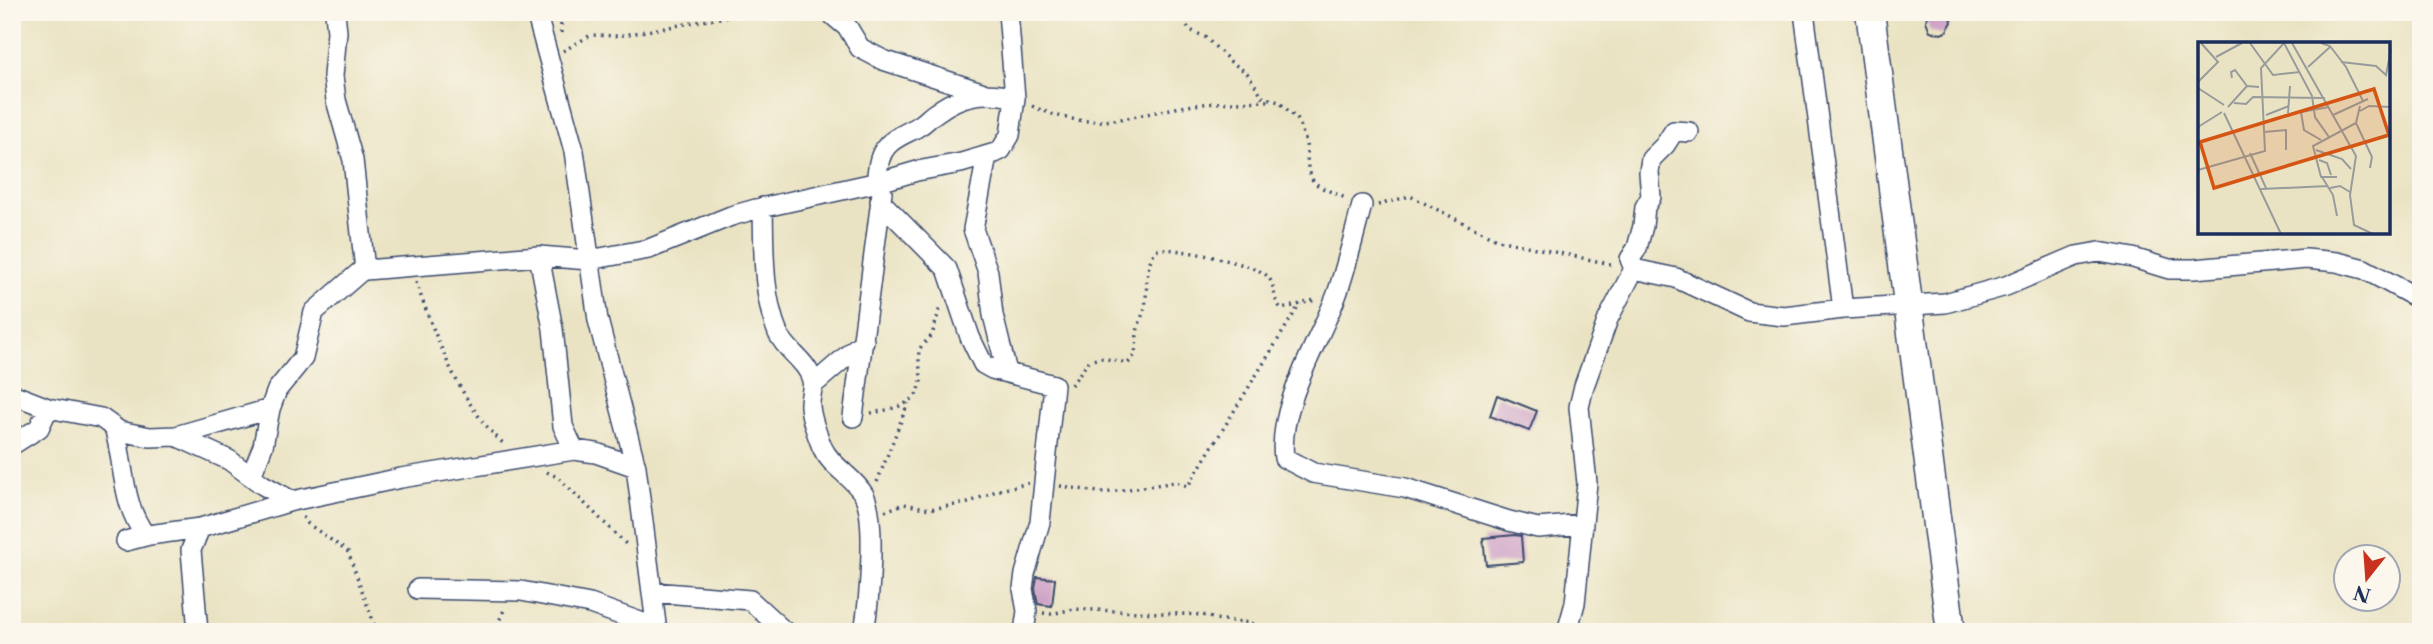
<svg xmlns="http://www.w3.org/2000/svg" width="2433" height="644" viewBox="0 0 2433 644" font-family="'Libre Caslon Text',serif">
<rect width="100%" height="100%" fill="#fbf7ec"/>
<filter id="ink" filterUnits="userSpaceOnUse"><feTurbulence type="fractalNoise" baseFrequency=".0143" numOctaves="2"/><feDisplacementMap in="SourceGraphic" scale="14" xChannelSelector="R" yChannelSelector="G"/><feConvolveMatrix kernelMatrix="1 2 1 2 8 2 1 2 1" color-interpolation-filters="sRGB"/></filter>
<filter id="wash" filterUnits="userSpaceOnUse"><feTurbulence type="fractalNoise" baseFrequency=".00686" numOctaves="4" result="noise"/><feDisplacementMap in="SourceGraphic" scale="28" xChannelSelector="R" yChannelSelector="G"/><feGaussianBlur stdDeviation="1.57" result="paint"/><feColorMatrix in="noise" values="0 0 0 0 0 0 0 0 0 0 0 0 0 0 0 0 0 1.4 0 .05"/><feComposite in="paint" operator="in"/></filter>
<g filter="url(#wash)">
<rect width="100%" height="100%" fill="#eae3c3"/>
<g id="blocks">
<path fill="#cda1c6" d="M 1928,12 L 1948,12 L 1952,22 L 1946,32 L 1941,34 L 1930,31 L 1926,21 Z
M 1497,395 L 1537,411 L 1529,431 L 1490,416 Z
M 1515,535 L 1521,536 L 1523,562 L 1486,565 L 1483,538 Z
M 1037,577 L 1055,579 L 1052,606 L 1038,604 L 1035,589 Z"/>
</g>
</g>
<g filter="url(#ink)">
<use href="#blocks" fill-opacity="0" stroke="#3a4a6d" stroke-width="2"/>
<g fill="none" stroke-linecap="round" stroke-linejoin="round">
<g stroke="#3a4a6d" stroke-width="22">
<path id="minor" d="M 335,12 L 337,32 L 333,76 L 336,100 L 353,160 L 365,270
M 536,12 L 574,151 L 598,320 L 636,467 L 657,632
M 829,12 L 848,28 L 860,48 L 883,60 L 981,92
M 1804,12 L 1843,309
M 987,156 L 973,229 L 988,272 L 993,315 L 1007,372
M 876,182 C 878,169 878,156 887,146 C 894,137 910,132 919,126 C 926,122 930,116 937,112 C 961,94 986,90 1015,98
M 880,201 L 947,269 L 970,337 L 983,364 L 992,369 L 1054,385 L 1040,522 L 1025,574 L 1023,589 L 1027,611 L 1024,632
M 1362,205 C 1354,235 1347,265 1337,294 C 1319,342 1277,407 1284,458 L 1313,473 L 1405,488 L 1509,521 L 1538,528 L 1583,524
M 763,207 C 764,248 762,295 778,333 C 786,351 807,361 812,380 C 814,389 809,398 810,406 C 811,420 817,434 822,447 C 831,467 853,476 864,495 C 877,519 869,603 864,632
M 539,256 L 553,329 L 563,426 L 574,450
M 1634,269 L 1630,259 L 1637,248 L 1643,226 L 1645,207 L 1651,197 L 1649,172 L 1651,159 L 1665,145 L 1674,131 L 1689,132
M 813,385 L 864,341
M 12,394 L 48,408 L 101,418 L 119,431 L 150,437 L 176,436 L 270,409
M 853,417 L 882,192
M 114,427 C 125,464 121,504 146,536
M 176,436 L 229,460 L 263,485 L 292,501
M 12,445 L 39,428 L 48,408
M 251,476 L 263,446 L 270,409 L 277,390 L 303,358 L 314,312 L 360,272 L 365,270 L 539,256 L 589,260 L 649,249 L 731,216 L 756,209 L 883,181 L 917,171 L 961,163 L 995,153 L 1001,150 L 1010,135 L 1015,98 L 1008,12
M 126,541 L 149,535 L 200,528 L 292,501 L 401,478 L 574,450 L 596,453 L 636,467
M 418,589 L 521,591 L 590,604 L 657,628
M 653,592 L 750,600 L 785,632
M 198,632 L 191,550 L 200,528
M 1567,632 L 1575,603 L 1587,483 L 1579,407 L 1584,386 L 1608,319 L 1634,269 L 1676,278 L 1749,312 L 1784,316 L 1843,309 L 1945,303 L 2006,286 L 2076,256 L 2099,252 L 2133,258 L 2169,269 L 2194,269 L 2306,259 L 2337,262 L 2364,269 L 2421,300"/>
</g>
<g stroke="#3a4a6d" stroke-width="31">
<path id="highway" d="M 1870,12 L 1951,632"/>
</g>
<path stroke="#3a4a6d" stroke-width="3.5" stroke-dasharray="2 5" stroke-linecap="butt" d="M 1187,12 L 1187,26 L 1190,30 L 1205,37 L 1231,62 L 1247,73 L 1263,97 L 1279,102 L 1298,120 L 1306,142 L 1308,168 L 1313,181 L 1320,187 L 1348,199
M 561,33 L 561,12
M 563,51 L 591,35 L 618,36 L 731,16 L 739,12
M 1032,106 C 1092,133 1121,118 1181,107 C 1209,102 1239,102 1268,101
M 1378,205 L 1410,196 L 1498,240 L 1615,265
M 416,282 C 434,333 461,407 503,443
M 1071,385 L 1089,361 L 1101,358 L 1128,363 C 1139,355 1135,340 1138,328 C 1140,321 1143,314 1145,307 C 1148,290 1144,260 1158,249 C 1177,248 1252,263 1266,275 C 1277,284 1271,300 1282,309 L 1315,300
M 871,413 C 892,409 922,405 921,377 C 920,368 918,359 919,349 L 932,335 L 940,307
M 547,472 L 559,478 L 629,547
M 877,482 L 908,403
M 1060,486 L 1104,493 L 1175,482 L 1188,486 L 1300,304
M 885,511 L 904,504 L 930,509 L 968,503 L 996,491 L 1029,483
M 303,517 L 307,523 L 348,552 L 377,632
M 1043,613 L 1051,614 L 1074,609 L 1203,615 L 1215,619 L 1252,623 L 1259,632
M 494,632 L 505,608"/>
<use href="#minor" stroke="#fff" stroke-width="19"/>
<use href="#highway" stroke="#fff" stroke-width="28"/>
</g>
</g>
<g transform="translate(2198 42)">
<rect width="192" height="192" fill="#eae3c3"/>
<path fill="none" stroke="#979b9b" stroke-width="2" d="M 52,1 L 75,33 L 102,30M 94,1 L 158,114 L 152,153 L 156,183 L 175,192M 123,1 L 132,4 L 148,25 L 165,59M 18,15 L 44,1M 143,20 L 178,24 L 188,33 L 193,7M 110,25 L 132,5M 34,36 L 33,30 L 37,28 L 49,44 L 61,45M 0,40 L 20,20 L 3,1M 0,46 L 26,63M 36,61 L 48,62 L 55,55 L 127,56M 30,65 L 49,44M 162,69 L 171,64 L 193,65M 26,71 L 83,192M 90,71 L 92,44M 68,73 L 91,64M 135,73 L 170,57M 158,81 L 174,115 L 172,126M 0,85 L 24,70M 66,90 L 88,88 L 88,108M 123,98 L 106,88 L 103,70 L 131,65M 118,108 L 144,117 L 153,127M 52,111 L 68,146M 121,118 L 129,121 L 133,133M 0,128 L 67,109 L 63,26 L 86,1 L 114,54 L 117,75 L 131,95M 124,135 L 135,153 L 139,174M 139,135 L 123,135 L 115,104 L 158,81 L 162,64M 132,146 L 142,144 L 152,150M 63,147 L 130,144"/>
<path fill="#d45514" fill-opacity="0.15" stroke="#d45514" stroke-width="3.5" d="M 176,47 L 191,93 L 16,146 L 2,100 Z"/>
<rect width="192" height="192" fill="none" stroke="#1b2f5e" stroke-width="3.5"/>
</g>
<rect width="2433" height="644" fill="none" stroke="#fbf7ec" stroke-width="42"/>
<g transform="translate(2367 578) rotate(197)"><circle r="33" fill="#fbf7ec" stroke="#a1a7b3" stroke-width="2"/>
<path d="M0-5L12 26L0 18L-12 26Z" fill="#c8321e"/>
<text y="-10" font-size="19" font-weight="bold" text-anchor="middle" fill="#1b2f5e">N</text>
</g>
</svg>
